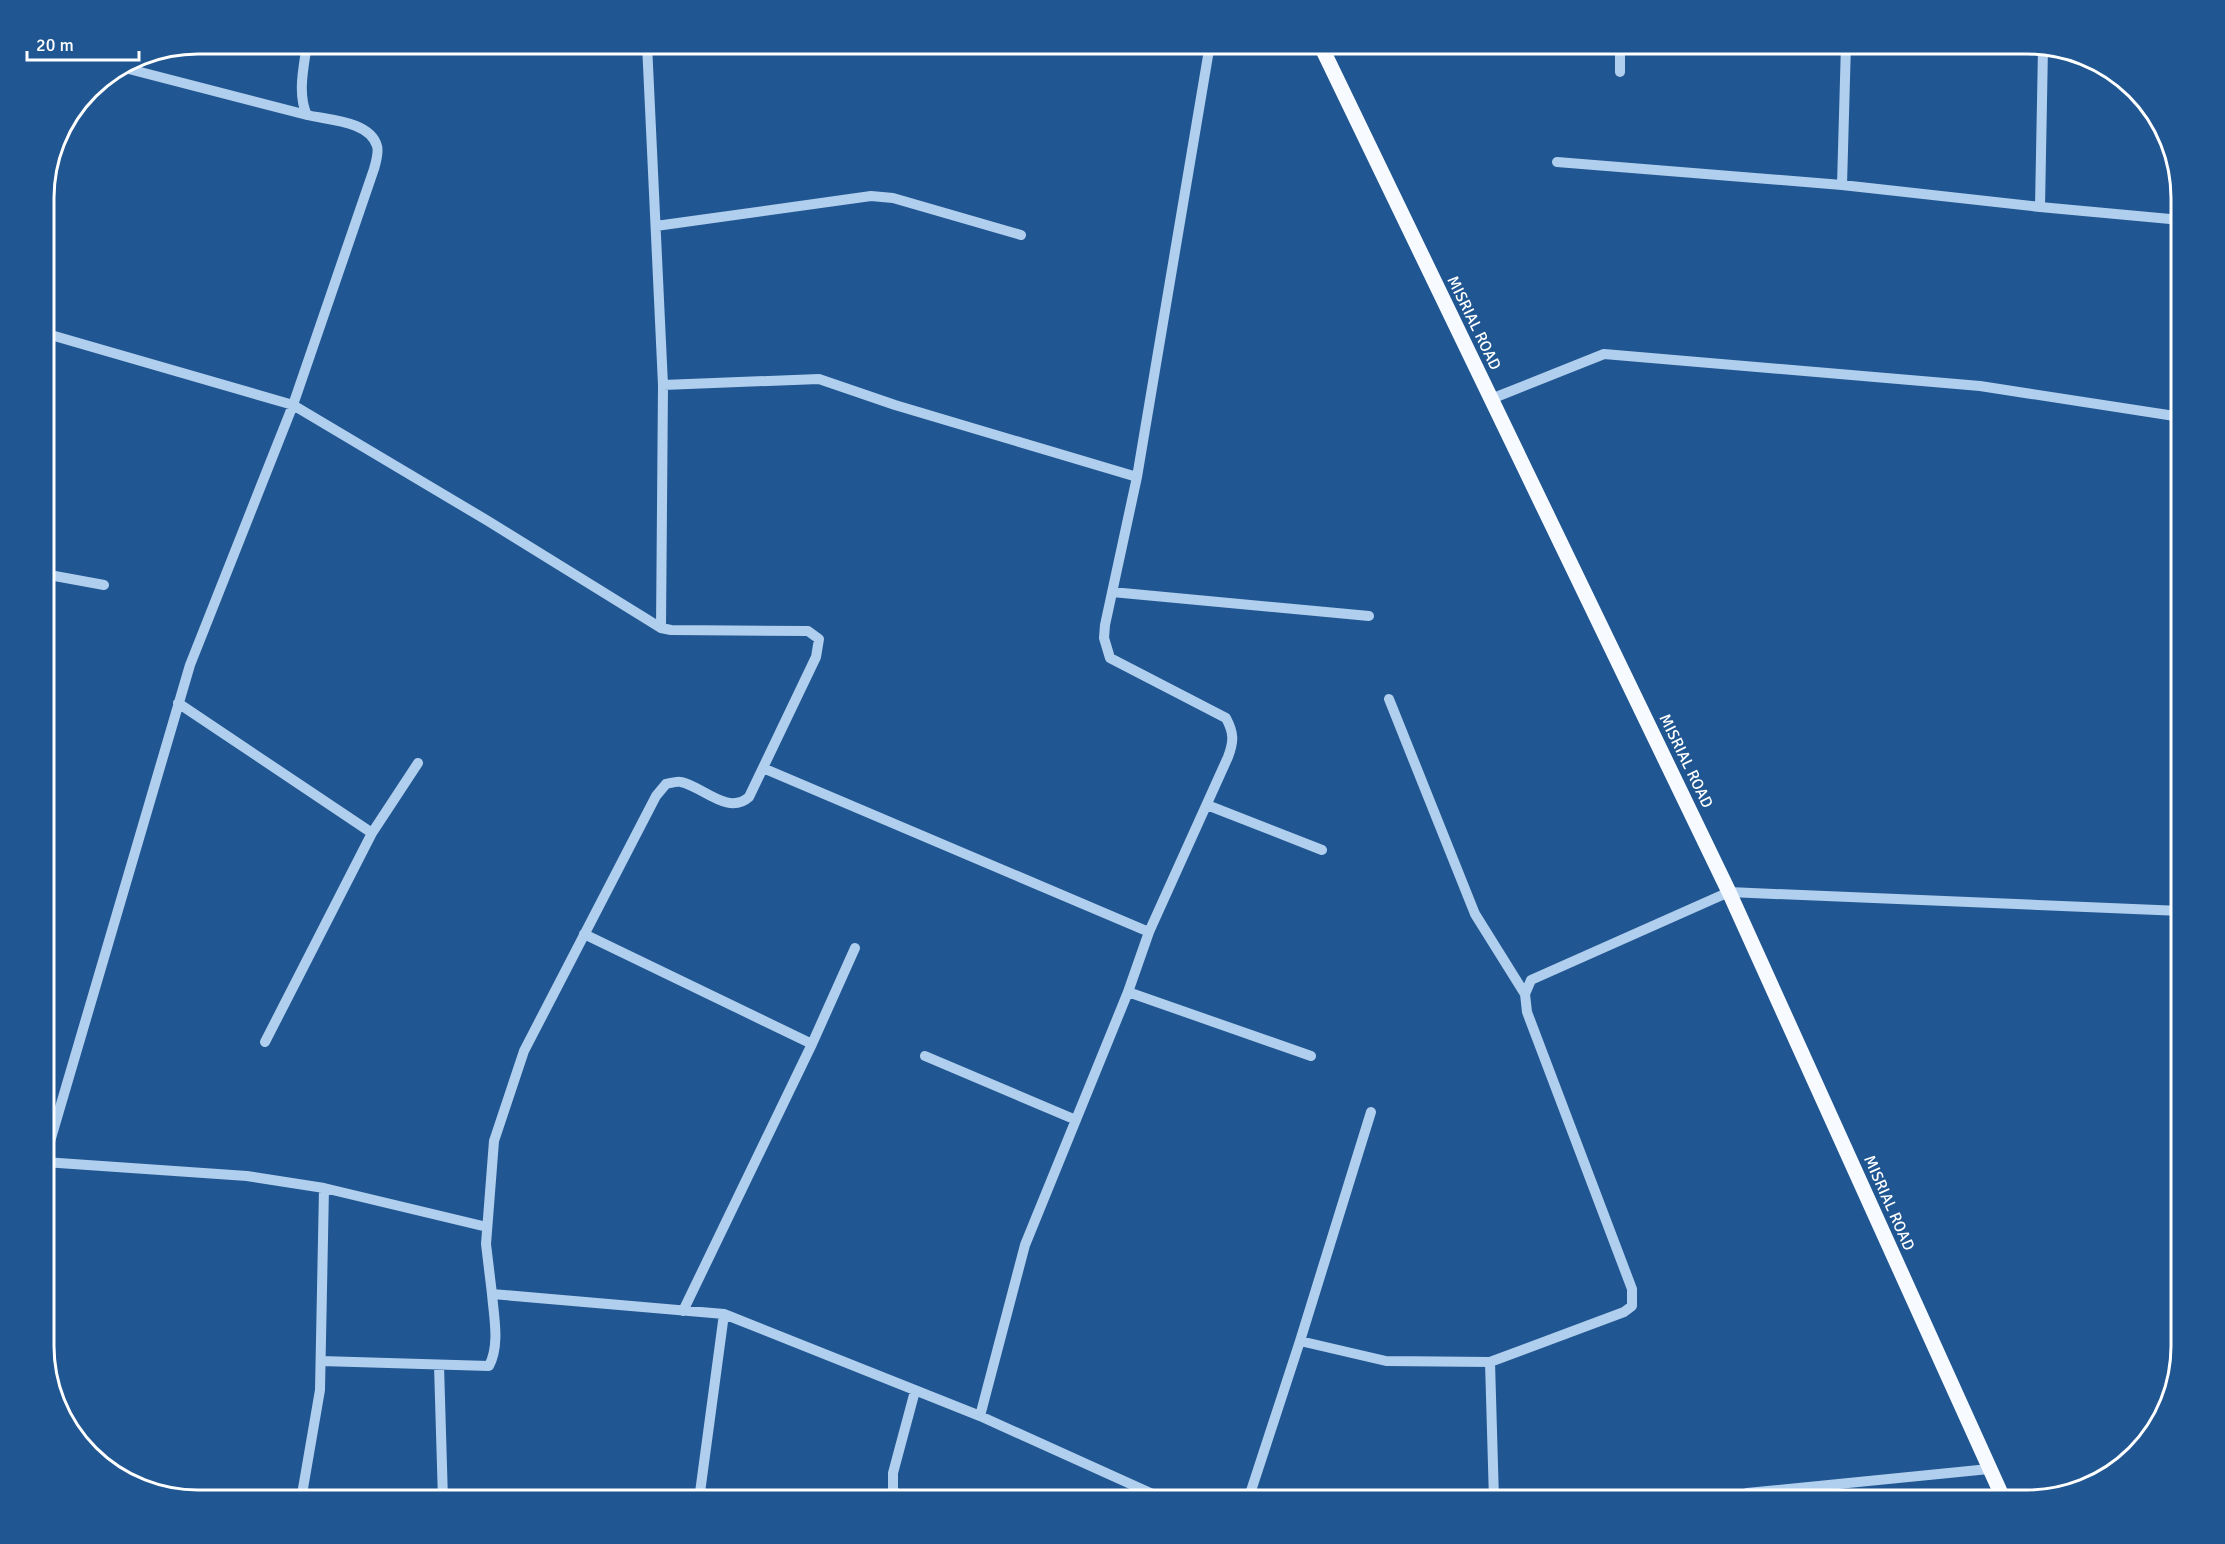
<svg xmlns="http://www.w3.org/2000/svg" width="2225" height="1544" viewBox="0 0 2225 1544" font-family="Signika,sans-serif">
<rect width="100%" height="100%" fill="#205691"/>
<g fill="none" stroke-linecap="round" stroke-linejoin="round">
<path stroke="#b0ceed" stroke-width="10" d="M 647,44 L 663,385 L 661,628
M 121,67 L 307,115
M 1620,72 L 1620,44
M 1557,162 L 1842,185 L 2040,207 L 2181,220
M 1842,185 L 1846,44
M 2040,207 L 2043,48
M 656,226 L 871,196 L 893,198 L 1021,235
M 44,333 L 293,405 L 488,521 L 661,628 L 671,630 L 808,631 L 819,639 L 816,657 L 749,797 C 728,816 702,786 681,782 C 677,781 671,783 666,784 L 656,796 L 524,1051 L 494,1141 L 486,1244 L 492,1294 L 724,1314 L 980,1416 L 1025,1245 L 1128,992 L 1149,932 L 1228,757 C 1234,741 1234,733 1226,718 L 1110,658 L 1104,638 L 1105,625 L 1137,477
M 663,385 L 819,379 L 895,405 L 1137,477 L 1210,44
M 1491,399 L 1604,354 L 1980,386 L 2181,417
M 44,574 L 104,585
M 1112,592 L 1369,616
M 178,703 L 372,833
M 763,768 L 1149,932
M 1207,805 L 1322,850
M 584,934 L 812,1044
M 1128,992 L 1311,1056
M 1525,994 L 1531,980 L 1729,892 L 2181,911
M 265,1042 L 372,833 L 418,763
M 925,1056 L 1076,1120
M 44,1162 L 190,665 L 293,405 L 374,169 C 376,162 379,152 377,146 C 370,121 328,120 307,115 C 297,94 304,66 307,44
M 44,1162 L 247,1176 L 324,1188 L 487,1227
M 683,1311 L 812,1044 L 855,948
M 1300,1341 L 1386,1361 L 1490,1362 L 1624,1312 L 1632,1306 L 1632,1289 L 1527,1012 L 1525,994 L 1475,914 L 1389,699
M 321,1361 L 489,1366 C 500,1345 494,1318 492,1294
M 1490,1362 L 1494,1500
M 439,1365 L 443,1500
M 980,1416 L 1166,1500
M 1747,1493 L 1989,1469
M 301,1500 L 320,1390 L 324,1188
M 699,1500 L 724,1314
M 899,1500 L 893,1489 L 893,1473 L 915,1391
M 1248,1500 L 1300,1341 L 1371,1112"/>
<path stroke="#f7faff" stroke-width="15" d="M 1320,44 L 1729,892 L 2004,1500"/>
</g>
<g text-anchor="middle" dominant-baseline="central" stroke-width="4.5" stroke-linejoin="round" paint-order="stroke">
<g font-size="16" fill="#fff" stroke="#205691">
<text transform="translate(1474 323) rotate(64)">MISRIAL ROAD</text>
<text transform="translate(1686 761) rotate(64)">MISRIAL ROAD</text>
<text transform="translate(1889 1203) rotate(66)">MISRIAL ROAD</text>
</g>
</g>
<path d="M0 0H2225V1544H0ZM198 54H2027A144 144 0 0 1 2171 198V1346A144 144 0 0 1 2027 1490H198A144 144 0 0 1 54 1346V198A144 144 0 0 1 198 54Z" fill="#205691" fill-rule="evenodd"/>
<path fill="none" stroke="#fff" stroke-width="3" d="M198 54H2027A144 144 0 0 1 2171 198V1346A144 144 0 0 1 2027 1490H198A144 144 0 0 1 54 1346V198A144 144 0 0 1 198 54Z"/>
<path d="M27 51v9h112v-9" fill="none" stroke="#ffffff" stroke-width="3"/>
<text x="36" y="51" font-size="18" fill="#ffffff" stroke="#205691" stroke-width="4.5" paint-order="stroke">20 m</text>
</svg>
